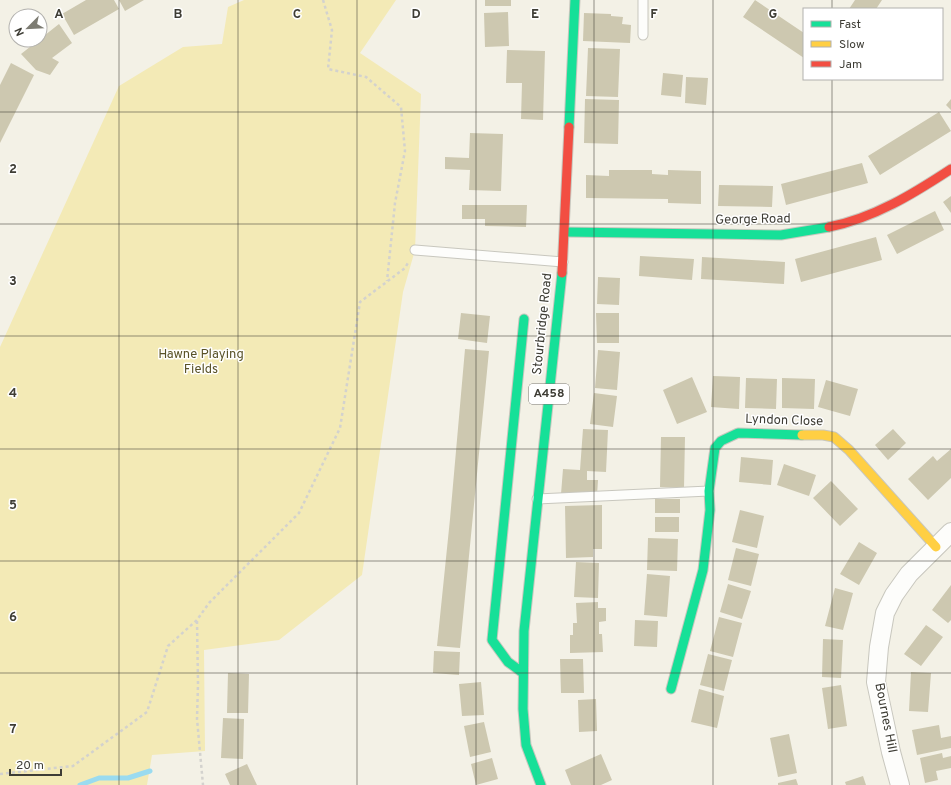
<svg xmlns="http://www.w3.org/2000/svg" width="951" height="785" viewBox="0 0 951 785" font-family="Overpass,sans-serif">
<rect width="100%" height="100%" fill="#f3f1e6"/>
<path fill="#f3eab6" d="M 244,0 L 396,0 L 360,53 L 421,94 L 415,250 L 403,292 L 362,575 L 279,640 L 204,650 L 205,751 L 152,755 L 147,785 L 0,785 L 0,347 L 119,86 L 183,47 L 222,44 L 228,7 Z"/>
<g fill="none" stroke-linecap="round" stroke-linejoin="round">
<path stroke="#9adbf0" stroke-width="5" d="M 80,785 L 99,778 L 128,778 L 150,771"/>
</g>
<path fill="#cdc8b0" d="M 86,0 L 114,0 L 119,9 L 74,35 L 62,14 Z
M 119,0 L 144,0 L 125,11 Z
M 485,0 L 511,0 L 511,6 L 485,6 Z
M 755,0 L 804,33 L 804,58 L 743,17 Z
M 855,0 L 882,0 L 876,9 L 849,9 Z
M 508,12 L 509,46 L 485,47 L 484,13 Z
M 584,13 L 611,14 L 611,16 L 623,17 L 622,24 L 631,25 L 630,43 L 583,41 Z
M 59,24 L 72,43 L 52,58 L 59,62 L 50,75 L 36,70 L 21,54 Z
M 588,48 L 620,49 L 618,97 L 586,96 Z
M 507,50 L 545,51 L 543,120 L 521,119 L 522,83 L 506,83 Z
M 11,63 L 34,75 L 0,143 L 0,85 Z
M 663,73 L 683,75 L 681,97 L 661,95 Z
M 686,77 L 708,78 L 706,105 L 685,103 Z
M 585,99 L 619,100 L 618,144 L 584,143 Z
M 951,99 L 951,110 L 946,105 Z
M 939,112 L 951,131 L 880,175 L 868,156 Z
M 470,133 L 503,134 L 501,191 L 469,190 L 470,170 L 445,169 L 445,157 L 469,158 Z
M 862,163 L 868,183 L 786,205 L 781,184 Z
M 609,170 L 652,170 L 652,174 L 668,175 L 668,170 L 701,171 L 701,204 L 668,203 L 668,199 L 586,198 L 586,175 L 609,176 Z
M 719,185 L 773,186 L 772,207 L 718,206 Z
M 951,196 L 951,213 L 943,202 Z
M 462,205 L 527,205 L 526,227 L 485,226 L 485,219 L 462,219 Z
M 935,211 L 944,230 L 897,254 L 887,235 Z
M 876,237 L 882,260 L 801,282 L 795,259 Z
M 640,256 L 694,259 L 692,280 L 639,276 Z
M 702,257 L 785,262 L 784,284 L 701,279 Z
M 598,277 L 620,278 L 619,305 L 597,304 Z
M 461,313 L 490,316 L 487,343 L 458,339 Z
M 596,313 L 619,313 L 619,343 L 597,343 Z
M 465,349 L 489,351 L 460,648 L 437,646 L 450,519 Z
M 598,350 L 620,352 L 617,390 L 595,388 Z
M 713,376 L 740,377 L 739,409 L 711,407 Z
M 692,377 L 707,412 L 677,424 L 663,390 Z
M 746,378 L 777,379 L 776,409 L 745,408 Z
M 782,378 L 815,379 L 814,409 L 782,408 Z
M 826,380 L 858,389 L 850,416 L 818,407 Z
M 594,393 L 617,396 L 613,427 L 590,424 Z
M 583,429 L 608,430 L 606,472 L 587,471 L 587,480 L 598,480 L 597,496 L 561,494 L 563,469 L 580,470 Z
M 893,429 L 906,443 L 888,460 L 875,445 Z
M 661,437 L 685,437 L 684,488 L 660,487 Z
M 951,449 L 951,478 L 928,500 L 908,479 L 933,456 L 937,461 Z
M 741,457 L 773,460 L 771,485 L 739,482 Z
M 784,464 L 816,475 L 809,496 L 777,485 Z
M 831,481 L 858,509 L 840,526 L 813,498 Z
M 655,499 L 680,499 L 680,513 L 655,513 Z
M 602,505 L 602,549 L 593,549 L 593,557 L 566,558 L 565,506 Z
M 740,510 L 764,516 L 757,548 L 732,542 Z
M 655,517 L 679,517 L 679,532 L 655,532 Z
M 648,538 L 678,539 L 677,571 L 647,570 Z
M 859,542 L 877,553 L 859,585 L 840,574 Z
M 736,548 L 759,554 L 751,586 L 728,580 Z
M 576,562 L 599,563 L 598,598 L 574,597 Z
M 647,574 L 670,576 L 667,617 L 644,615 Z
M 728,584 L 751,591 L 742,619 L 720,612 Z
M 951,585 L 951,620 L 948,623 L 932,610 Z
M 835,588 L 853,593 L 843,630 L 825,626 Z
M 598,602 L 598,608 L 606,608 L 606,621 L 599,622 L 599,634 L 602,634 L 603,652 L 570,653 L 570,635 L 573,635 L 573,623 L 577,623 L 576,603 Z
M 719,617 L 742,623 L 733,657 L 710,651 Z
M 635,620 L 658,621 L 657,647 L 634,646 Z
M 926,625 L 943,637 L 921,666 L 904,654 Z
M 823,639 L 843,640 L 841,678 L 822,677 Z
M 434,651 L 460,652 L 459,675 L 433,673 Z
M 708,654 L 732,660 L 724,691 L 700,685 Z
M 560,659 L 583,659 L 584,693 L 561,693 Z
M 911,672 L 931,673 L 928,712 L 909,711 Z
M 228,673 L 249,674 L 248,713 L 227,713 Z
M 481,682 L 484,715 L 462,716 L 459,684 Z
M 841,685 L 847,726 L 828,729 L 822,688 Z
M 699,689 L 724,696 L 717,728 L 691,722 Z
M 596,699 L 597,731 L 579,732 L 578,700 Z
M 223,718 L 244,719 L 243,759 L 221,758 Z
M 484,722 L 491,752 L 470,757 L 464,726 Z
M 939,725 L 941,738 L 951,736 L 951,748 L 917,755 L 912,730 Z
M 789,734 L 797,773 L 778,777 L 770,738 Z
M 942,753 L 943,758 L 951,756 L 951,768 L 936,771 L 938,780 L 925,783 L 920,758 Z
M 601,754 L 612,780 L 601,785 L 571,785 L 565,770 Z
M 492,758 L 498,779 L 476,785 L 471,764 Z
M 247,764 L 257,785 L 230,785 L 225,774 Z
M 863,776 L 866,785 L 846,785 L 845,782 Z
M 796,779 L 798,785 L 778,785 L 778,783 Z"/>
<g fill="none" stroke-linecap="round" stroke-linejoin="round">
<g stroke="#c8c7be" stroke-width="11">
<path id="lane" d="M 643,0 L 643,35
M 415,250 L 563,262
M 537,499 L 709,491"/>
</g>
<g stroke="#c8c7be" stroke-width="20">
<path id="street" d="M 900,785 L 891,752 L 876,682 L 879,647 L 885,613 L 894,595 L 909,574 L 951,532"/>
</g>
<g stroke="#c8c7be" stroke-width="11">
<path id="fast" d="M 569,127 L 575,0
M 565,232 L 781,235 L 829,227
M 523,673 L 508,662 L 492,640 L 524,319
M 671,689 L 703,570 L 710,510 L 709,491 L 715,448 L 721,441 L 738,433 L 802,435
M 541,785 L 526,745 L 523,709 L 524,631 L 562,273"/>
</g>
<g stroke="#c8c7be" stroke-width="11">
<path id="slow" d="M 802,435 L 823,435 L 834,437 L 849,450 L 936,547"/>
</g>
<g stroke="#c8c7be" stroke-width="11">
<path id="jam" d="M 829,227 C 874,218 913,194 951,169
M 562,273 L 569,127"/>
</g>
<path stroke="#d3d2ce" stroke-width="2.5" stroke-dasharray="3 3" stroke-linecap="butt" d="M 323,0 L 332,30 L 328,69 L 366,77 L 401,107 L 405,151 L 395,203 L 387,281
M 197,621 L 198,684 L 197,719 L 203,785
M 0,774 L 73,766 L 147,712 L 168,646 L 197,620 L 209,603 L 299,513 L 340,428 L 360,302 L 405,268 L 409,261"/>
<use href="#lane" stroke="#fdfdfb" stroke-width="9"/>
<use href="#street" stroke="#fdfdfb" stroke-width="18"/>
<use href="#fast" stroke="#16e098" stroke-width="9"/>
<use href="#slow" stroke="#ffcf43" stroke-width="9"/>
<use href="#jam" stroke="#f24e42" stroke-width="9"/>
</g>
<path fill="none" stroke="#3e3d35" stroke-width="1" stroke-opacity="0.55" d="M 119,0 L 119,785M 238,0 L 238,785M 357,0 L 357,785M 476,0 L 476,785M 594,0 L 594,785M 713,0 L 713,785M 832,0 L 832,9M 832,79 L 832,785M 0,112 L 951,112M 0,224 L 951,224M 0,336 L 951,336M 0,449 L 951,449M 0,561 L 951,561M 0,673 L 951,673"/>
<g text-anchor="middle" dominant-baseline="central" stroke-width="3" stroke-linejoin="round" paint-order="stroke">
<rect fill="#fff" stroke="#787772" stroke-width="1" x="529" y="384" width="40" height="20" rx="3"/>
<g font-size="12" font-weight="bold" fill="#3e3d35">
<text x="549" y="394">A458</text>
</g>
<g font-size="13" fill="#3e3d35" stroke="#fff">
<text transform="translate(753 220) rotate(-1)">George Road</text>
<text transform="translate(543 324) rotate(-84)">Stourbridge Road</text>
<text transform="translate(784 421) rotate(2)">Lyndon Close</text>
<text transform="translate(885 718) rotate(79)">Bournes Hill</text>
</g>
<g font-size="13" fill="#595227" stroke="#fff">
<text x="201" y="355">Hawne Playing<tspan x="201" dy="15">Fields</tspan></text>
</g>
</g>
<g font-size="13" text-anchor="middle" font-weight="bold" fill="#3e3d35" stroke="#fff" stroke-width="3" stroke-linejoin="round" paint-order="stroke">
<text x="59" y="18">A</text>
<text x="178" y="18">B</text>
<text x="297" y="18">C</text>
<text x="416" y="18">D</text>
<text x="535" y="18">E</text>
<text x="654" y="18">F</text>
<text x="773" y="18">G</text>
<text x="13" y="173">2</text>
<text x="13" y="285">3</text>
<text x="13" y="397">4</text>
<text x="13" y="509">5</text>
<text x="13" y="621">6</text>
<text x="13" y="733">7</text>
</g>
<rect x="803" y="8" width="140" height="72" fill="#ffffff" stroke="#b2b1ae"/>
<rect x="811" y="21" width="20" height="6" fill="#16e098" stroke="#b2b1ae"/>
<text x="839" y="28" font-size="12" fill="#3e3d35">Fast</text>
<rect x="811" y="41" width="20" height="6" fill="#ffcf43" stroke="#b2b1ae"/>
<text x="839" y="48" font-size="12" fill="#3e3d35">Slow</text>
<rect x="811" y="61" width="20" height="6" fill="#f24e42" stroke="#b2b1ae"/>
<text x="839" y="68" font-size="12" fill="#3e3d35">Jam</text>
<g transform="translate(28 28) rotate(246)"><circle r="19" fill="#ffffff" stroke="#b2b1ae"/>
<path d="M0-3L7 15L0 10L-7 15Z" fill="#7d7c73"/>
<text y="-6" font-size="11" font-weight="bold" text-anchor="middle" fill="#3e3d35">N</text>
</g>
<path d="M10 769v6h51v-6" fill="none" stroke="#3e3d35" stroke-width="2"/>
<text x="16" y="769" font-size="12" fill="#3e3d35" stroke="#ffffff" stroke-width="3" paint-order="stroke">20 m</text>
</svg>
